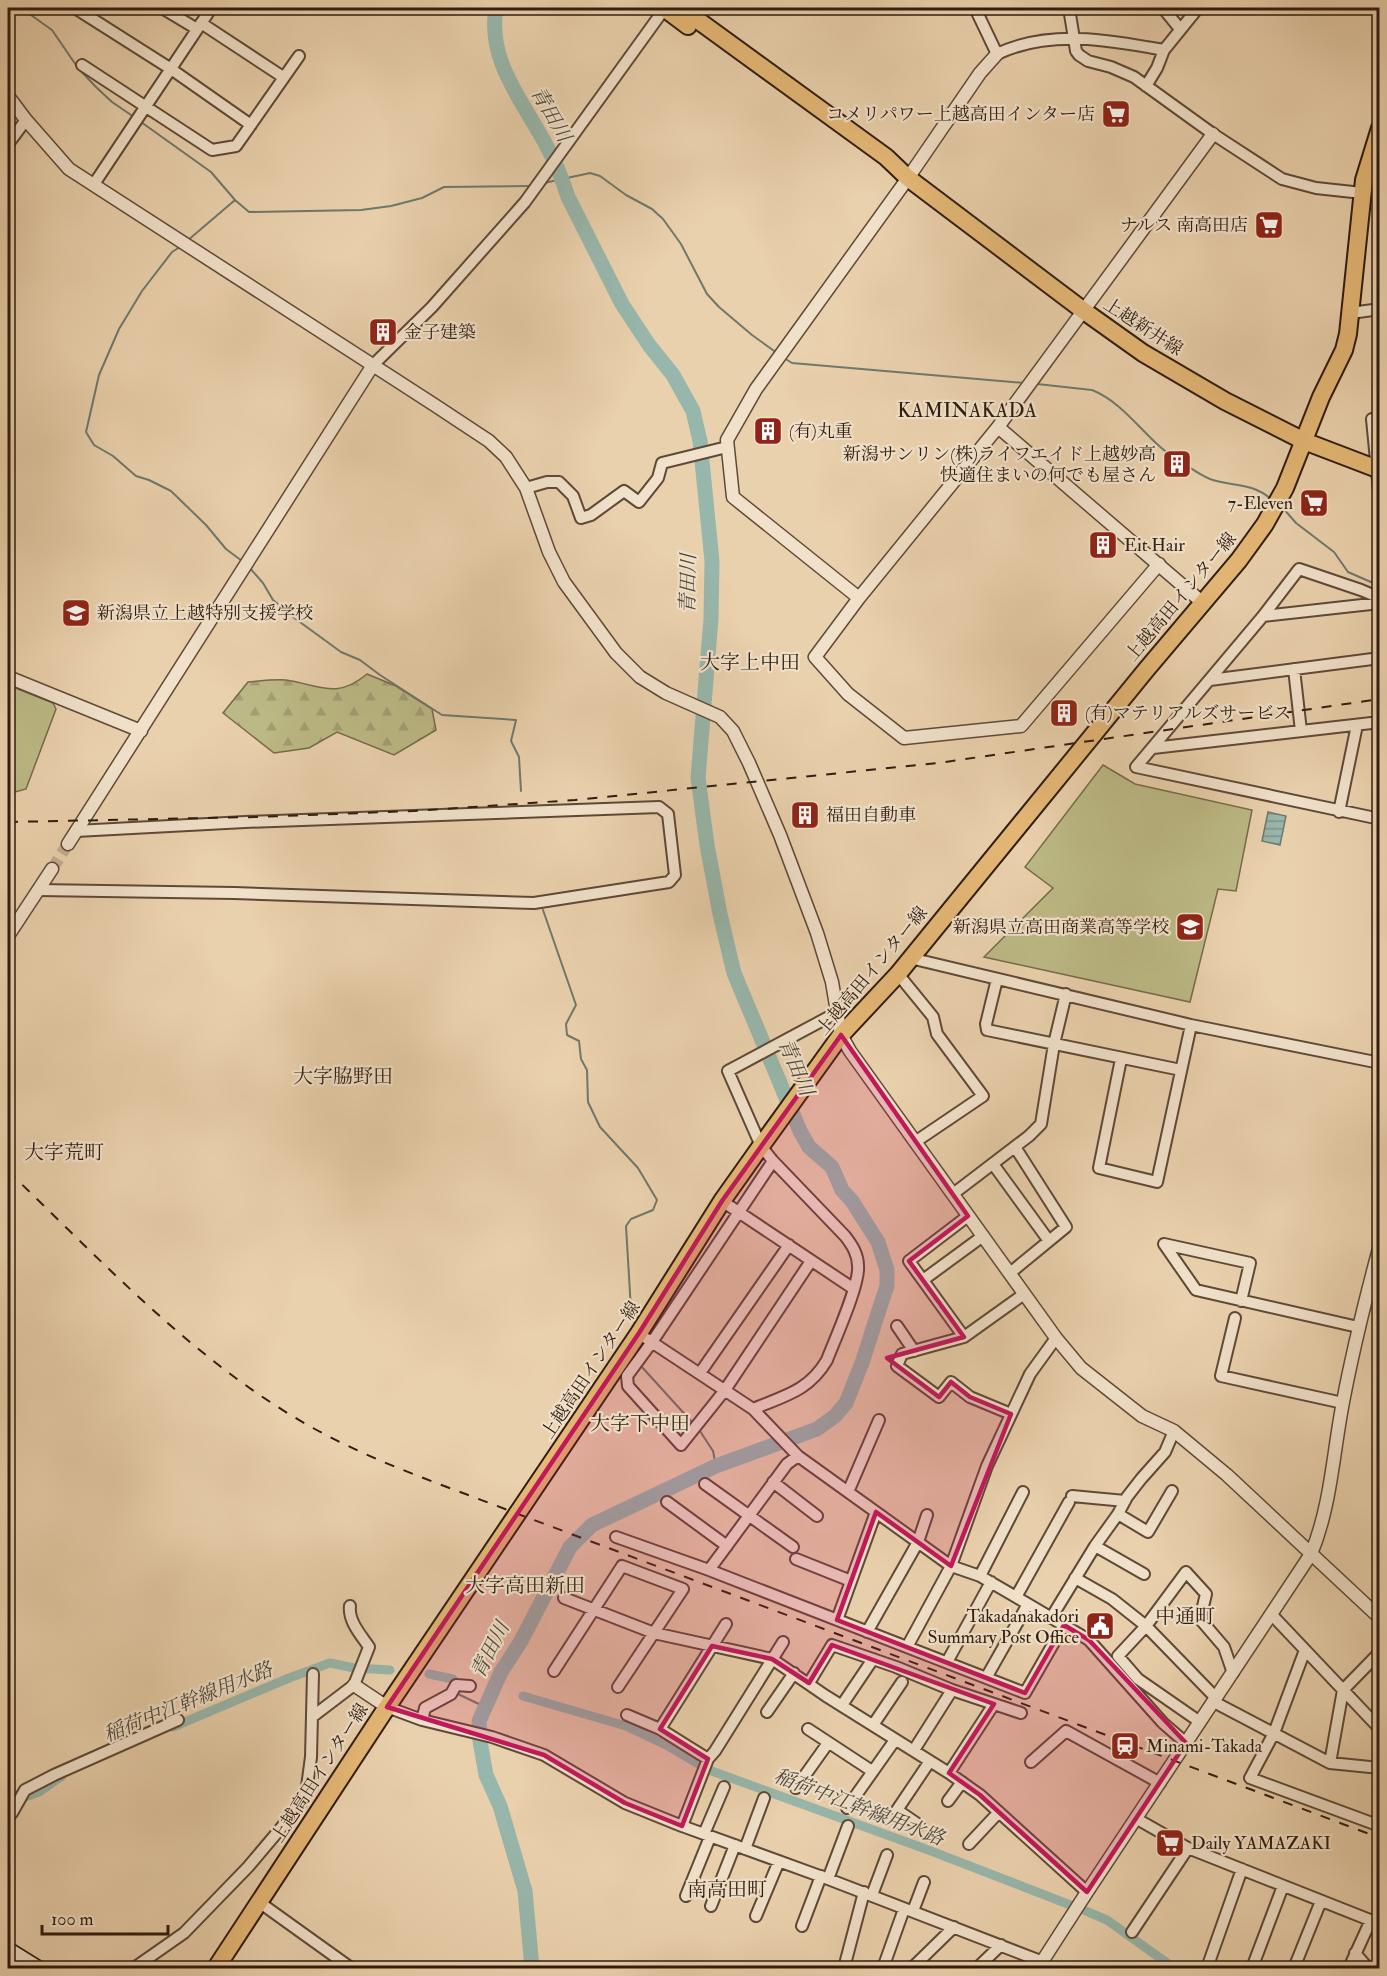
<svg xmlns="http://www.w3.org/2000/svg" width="1387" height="1976" viewBox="0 0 1387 1976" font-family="'IM FELL Double Pica','Noto Serif JP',serif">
<defs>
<pattern id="forest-firs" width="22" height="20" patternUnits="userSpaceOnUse" patternTransform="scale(1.5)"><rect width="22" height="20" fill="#bcba86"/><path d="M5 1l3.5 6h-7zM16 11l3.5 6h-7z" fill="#a29f73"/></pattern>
<pattern id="water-rules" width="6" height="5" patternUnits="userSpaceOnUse" patternTransform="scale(1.5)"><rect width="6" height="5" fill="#98b7ac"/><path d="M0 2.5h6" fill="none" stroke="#7c948b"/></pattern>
</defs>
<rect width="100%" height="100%" fill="#ead1ad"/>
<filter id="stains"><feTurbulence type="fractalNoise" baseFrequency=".00333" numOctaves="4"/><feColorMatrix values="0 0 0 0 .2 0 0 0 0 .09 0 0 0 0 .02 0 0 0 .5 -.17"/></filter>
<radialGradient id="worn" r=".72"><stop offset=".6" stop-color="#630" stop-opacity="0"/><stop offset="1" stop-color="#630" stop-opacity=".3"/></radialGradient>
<path fill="#bcba86" stroke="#766b4b" stroke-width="1.5" d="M 8,685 L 53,703 L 56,709 L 26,789 L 8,794 Z
M 1103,765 L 1135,784 L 1252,810 L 1236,891 L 1218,889 L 1190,1002 L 984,957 L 1053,888 L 1025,867 Z"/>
<path fill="url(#forest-firs)" stroke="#766b4b" stroke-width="1.5" d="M 367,674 L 396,686 L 432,709 L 436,730 L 394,755 L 337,732 L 309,748 L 274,753 L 223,713 L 248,682 C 260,681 274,679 286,680 C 320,685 336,700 367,674 Z"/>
<path fill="url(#water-rules)" stroke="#6e796e" stroke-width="1.5" d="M 1268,812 L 1286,816 L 1280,845 L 1262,841 Z"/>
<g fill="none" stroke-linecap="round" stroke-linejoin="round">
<path stroke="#6e796e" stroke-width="2" d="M 21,8 L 52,30 L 78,68 L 96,87 L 112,102 L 134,117
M 141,122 L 211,172 L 235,200 L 249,212 L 361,210 L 391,206 L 422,198 L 444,187 L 530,186
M 544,183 L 590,173 L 600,176 L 626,195 L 652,209 L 663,219 L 681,244 L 707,294 L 719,307 L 752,335 L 777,353
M 187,241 L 235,200
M 180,247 L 172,252 L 142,291 L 119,329 L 99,375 L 86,432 L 94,445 L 113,456 L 136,476 L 149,480 L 171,491 L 206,525 L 226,549 L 242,561
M 784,358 L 792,363 L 1025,383
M 1037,384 L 1092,390 C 1127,404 1146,441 1178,460 C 1188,466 1200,475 1210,479 C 1233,487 1251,482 1271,499
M 1283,508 L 1296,523 L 1334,552 L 1348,572 L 1380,586
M 249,567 L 263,583 L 273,600 L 293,617 L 341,652 L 360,660 L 380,675 L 442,715 L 516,720 L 511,741 L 519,757 L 521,791
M 543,910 L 576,1005 L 566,1024 L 567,1035 L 579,1041 L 581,1059 L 587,1070 L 588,1102 L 600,1127 L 638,1168 L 657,1200 L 653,1210 L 631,1219 L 626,1226 L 631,1310
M 641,1366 L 691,1421
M 698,1428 L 713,1451 L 716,1466
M 452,1681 L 453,1679
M 456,1693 L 485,1707"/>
<path stroke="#98b7ac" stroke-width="9" d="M 429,1674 L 453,1679
M 523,1696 L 626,1726 L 668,1746 L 709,1770 L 931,1851 L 1086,1911 L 1107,1920 L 1174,1968
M 173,1727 L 289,1678 L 330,1663 L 354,1668 L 390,1670
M 8,1793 L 28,1796 L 39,1792 L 62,1776"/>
<path stroke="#98b7ac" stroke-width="15" d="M 496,8 C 487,59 521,99 544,141 C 554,159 562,178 568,197 L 622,304 L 649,345 L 673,375 L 693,411 L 700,441 L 712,561 L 711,619 L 698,778 L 707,845 L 720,914 L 734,973 L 800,1131 L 809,1147 L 832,1167 L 842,1190 L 852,1201 L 878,1242 L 887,1270 L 887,1286 L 879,1310 L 862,1363 L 846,1403 L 835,1416 L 817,1429 L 716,1466 L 592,1525 L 570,1547 L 521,1641 L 501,1672 L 479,1721 L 480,1741 L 486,1775 L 500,1806 L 525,1891 L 532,1968"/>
<path stroke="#c5ad8e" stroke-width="12" stroke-dasharray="12 6" stroke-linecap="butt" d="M 52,869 L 68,844"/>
<g stroke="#5e4937" stroke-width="14">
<path id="minor" d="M 75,8 L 171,69 L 251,125
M 162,8 L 197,29
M 975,8 L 997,54 C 1049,29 1110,40 1164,50
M 1069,8 L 1076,51 L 1079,55 L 1088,61 L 1111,67 L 1134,77 L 1213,134 L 1282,179 L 1316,188 L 1362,193
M 1163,8 L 1180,29
M 201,23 L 283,77
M 82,65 L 212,150 L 236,146 L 299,56
M 1146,86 L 1157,68 L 1164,50 L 1198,8
M 8,144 L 26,120
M 94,184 L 208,13
M 1351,313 L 1380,309
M 373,365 L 432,307 L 525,202 L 665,8
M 1380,417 L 1372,419 L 1380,501
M 526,488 L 547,482 L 559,482 L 573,496 L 581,518 L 591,515 L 624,491 L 639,502 L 658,478 L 662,463 L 727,447
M 1380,598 L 1361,590 L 1299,569 L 1263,616 L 1136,767 L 1380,819
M 1263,616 L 1380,603
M 1294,669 L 1301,731
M 1210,680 L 1380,658
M 1153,748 L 1380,722
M 1339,812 L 1357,725
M 38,890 L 234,893 L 534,903 L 669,882 L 675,875 L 668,814 L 659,807 L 245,822 L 76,831
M 910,958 L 1191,1025 L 1380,1063
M 898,974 L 933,1017 L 937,1034 L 983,1096 L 915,1142
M 997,979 L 986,1024 L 987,1030 L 1181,1070
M 1121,1059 L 1099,1168 L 1157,1182 L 1191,1025
M 773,1161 L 652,1342 L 627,1376 L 628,1386 L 681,1445 L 725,1390 L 811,1261
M 993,1164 L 1049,1241
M 953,1194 L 1029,1136 L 1041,1124 L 1054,1044 L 1066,994
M 722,1201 L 854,1289
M 968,1216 L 909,1261 L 964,1337 L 1024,1294
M 1010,1273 L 1066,1227 L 1015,1147
M 923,1280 L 983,1236
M 1241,1301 L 1250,1263 L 1164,1244 L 1196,1290 L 1358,1327
M 1235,1318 L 1221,1376 L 1343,1403
M 897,1326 L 914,1351
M 964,1337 L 902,1354 L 897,1366 L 939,1397 L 951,1382 L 970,1397 L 1011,1414
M 647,1339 L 753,1409 L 798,1456 L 951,1566 L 980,1576
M 700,1373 L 789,1245
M 753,1409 C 784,1396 809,1391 827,1360 C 835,1339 860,1284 858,1266 C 858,1254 852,1245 845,1236 L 773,1161 L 761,1146 L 728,1071 L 838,1012
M 773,1482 L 817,1516
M 705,1484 L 793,1547
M 848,1492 L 879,1420
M 1072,1496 L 1125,1501
M 667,1502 L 727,1546
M 1069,1502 L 1016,1597 L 1089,1640 L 1163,1723 L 1186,1743
M 1118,1514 L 1148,1532 L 1172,1491
M 616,1537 L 709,1570 L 1025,1693 L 1064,1625
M 1095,1546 L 1144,1574
M 796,1559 L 851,1581
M 709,1570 L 787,1464 L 798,1456
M 1075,1578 L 1112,1599 L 1146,1626 L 1216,1698
M 1016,1597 L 980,1576 L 1023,1492
M 564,1598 L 654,1633 L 772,1659 L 826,1696 L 949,1773 L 980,1795 L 1087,1892
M 1272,1615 L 1380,1729
M 1051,1618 L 1095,1546 L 1118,1514 L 1127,1497 L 1141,1479 L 1165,1452 L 1174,1431
M 837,1620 L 876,1512
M 726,1624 L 660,1729 L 708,1759 L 715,1751 L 783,1642
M 867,1632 L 918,1542 L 927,1515
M 907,1647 L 951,1566 L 987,1466 L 1030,1374 L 1056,1338
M 1305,1650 L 1274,1733 L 1250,1778 L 1380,1826
M 947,1662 L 991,1582
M 554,1671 L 622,1566 L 683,1589 L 618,1687
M 986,1678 L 1028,1604
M 809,1683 L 832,1645 L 896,1667 L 952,1690
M 1214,1702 L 1330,1763 L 1380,1768
M 842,1705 L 873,1659
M 387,1707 L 422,1720 L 492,1737 L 544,1755 L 625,1803 L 682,1826
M 767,1712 L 794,1673
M 627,1715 L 660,1729
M 312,1717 L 354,1685 L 369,1647 C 361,1635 348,1621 350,1606
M 422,1720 L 425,1708 L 451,1694 L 456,1685 L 470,1686
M 1200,1722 L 1138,1679 L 1118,1656 L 1146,1626 L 1186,1572 L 1206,1594 L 1200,1619 L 1224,1647 L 1233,1673
M 873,1725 L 902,1682
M 808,1729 L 872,1771
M 914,1750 L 952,1690 L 994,1704
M 708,1759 L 682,1826 L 828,1879 L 1043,1962
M 1031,1762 L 1066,1731 L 1160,1783
M 1330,1763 L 1343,1690 L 1380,1652
M 949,1773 L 994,1704 L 1021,1713
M 796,1788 L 828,1743
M 948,1801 L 962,1782
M 847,1808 L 895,1740
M 8,1818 L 12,1813 L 25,1790 L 54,1775 L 178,1720
M 1137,1819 L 1188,1848 L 1380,1924
M 919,1825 L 897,1810 L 930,1761
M 704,1834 L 724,1787
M 969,1844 L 999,1812
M 745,1849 L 764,1798
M 828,1879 L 848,1826
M 872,1895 L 887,1855
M 686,1896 L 710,1837
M 259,1902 L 351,1968
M 711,1906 L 735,1845
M 913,1911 L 924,1882
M 756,1916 L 779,1861
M 802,1926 L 821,1876
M 1132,1932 L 1188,1848
M 1355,1953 L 1368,1968
M 134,1968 L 184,1933 L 248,1867 L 297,1809 L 306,1794 L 311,1757 L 313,1674
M 844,1968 L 864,1892
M 883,1968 L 904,1909
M 912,1968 L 954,1927
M 977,1968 L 1001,1945
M 1207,1968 L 1242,1869
M 1252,1968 L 1283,1886
M 1294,1968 L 1321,1901
M 1349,1968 L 1370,1922"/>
</g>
<g stroke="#5e4937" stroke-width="15">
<path id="tertiary" d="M 8,96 L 26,120 L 69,169 L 433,404 L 489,441 L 506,457 L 526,488 L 549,552 L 564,582 L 616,653 L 640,677 L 666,693 L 720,717 L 733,731 L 749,763 L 780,835 L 817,933 L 832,982 L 841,1035 L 850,1051 L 1056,1338 L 1081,1368 L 1142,1416 L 1174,1431 L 1227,1475 L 1380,1618
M 998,427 L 1203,603
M 1159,564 L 1021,726 L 904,738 L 848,694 L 815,657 L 859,598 L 998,427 L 1213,134
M 859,598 L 733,497 L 727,440 L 756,389 L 908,178 L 980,73 L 997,54
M 8,677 L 141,731
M 68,844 L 373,365
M 8,936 L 52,869
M 354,1685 L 387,1707
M 1038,1968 L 1087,1892 L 1311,1554 C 1331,1506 1333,1453 1343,1402 C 1353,1349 1366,1297 1380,1245"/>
</g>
<g stroke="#2f1c10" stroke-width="18">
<path id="secondary" d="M 8,1950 L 37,1968"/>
</g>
<g stroke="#2f1c10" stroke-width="20">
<path id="primary" d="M 664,8 L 688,26
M 681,8 L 886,157 L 908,178 L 1084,311 L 1143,353 L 1225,401 L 1304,441 L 1380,470
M 216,1968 L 387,1707 L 639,1333 L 722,1201 L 761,1146 L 841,1035 L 898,974 L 1146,670 L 1239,560 L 1265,524 L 1285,488 L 1321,397 L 1344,350 L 1348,334 L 1364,180 L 1380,128"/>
</g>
<use href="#minor" stroke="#f1e1ca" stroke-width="10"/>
<use href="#tertiary" stroke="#f1e1ca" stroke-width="12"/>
<use href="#secondary" stroke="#f1e1ca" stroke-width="15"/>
<use href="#primary" stroke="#e5b876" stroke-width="16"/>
<path stroke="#2f1c10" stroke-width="2" stroke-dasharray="10 10" stroke-linecap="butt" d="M 8,822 L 256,817 L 414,811 L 575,800 L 938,763 L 1380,699
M 8,1171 C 104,1263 196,1363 313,1428 C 378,1464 449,1487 518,1514 L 1380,1838"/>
</g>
<path fill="#c2185b" fill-opacity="0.2" stroke="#c2185b" stroke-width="4.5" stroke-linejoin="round" d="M 841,1035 L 968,1216 L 909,1261 L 964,1337 L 887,1358 L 939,1397 L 951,1382 L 970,1397 L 1011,1414 L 951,1566 L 876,1512 L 837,1620 L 1025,1693 L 1064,1625 L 1089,1640 L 1186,1743 L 1087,1892 L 980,1795 L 949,1773 L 994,1704 L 832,1645 L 809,1683 L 772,1659 L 712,1646 L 660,1729 L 708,1759 L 682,1826 L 625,1803 L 544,1755 L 387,1707 L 639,1333 L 722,1201 Z"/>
<defs>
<g id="supermarket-square" transform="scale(1.5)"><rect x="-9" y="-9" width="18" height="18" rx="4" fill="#8f2418" stroke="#f1e1ca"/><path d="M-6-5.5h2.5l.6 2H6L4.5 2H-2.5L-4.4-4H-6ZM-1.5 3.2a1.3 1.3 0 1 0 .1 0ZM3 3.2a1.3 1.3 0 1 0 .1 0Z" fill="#fff"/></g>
<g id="building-square" transform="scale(1.5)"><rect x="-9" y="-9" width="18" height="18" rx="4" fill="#8f2418" stroke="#f1e1ca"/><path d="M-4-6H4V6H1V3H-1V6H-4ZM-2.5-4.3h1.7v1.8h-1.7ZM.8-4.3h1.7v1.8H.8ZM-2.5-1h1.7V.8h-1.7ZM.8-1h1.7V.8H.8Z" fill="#fff"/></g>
<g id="school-square" transform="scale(1.5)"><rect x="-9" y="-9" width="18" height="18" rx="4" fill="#8f2418" stroke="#f1e1ca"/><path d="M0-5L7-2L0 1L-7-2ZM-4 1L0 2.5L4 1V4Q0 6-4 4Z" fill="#fff"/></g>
<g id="civic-square" transform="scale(1.5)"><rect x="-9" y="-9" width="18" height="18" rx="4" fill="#8f2418" stroke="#f1e1ca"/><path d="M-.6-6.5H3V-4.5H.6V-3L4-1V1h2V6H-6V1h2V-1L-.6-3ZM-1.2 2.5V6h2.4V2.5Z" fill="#fff"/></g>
<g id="station-square" transform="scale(1.5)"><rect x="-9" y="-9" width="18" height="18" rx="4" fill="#8f2418" stroke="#f1e1ca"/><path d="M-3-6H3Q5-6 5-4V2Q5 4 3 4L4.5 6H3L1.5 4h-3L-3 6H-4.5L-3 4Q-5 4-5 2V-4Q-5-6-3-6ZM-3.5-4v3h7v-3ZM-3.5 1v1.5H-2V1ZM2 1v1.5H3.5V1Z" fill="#fff"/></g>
</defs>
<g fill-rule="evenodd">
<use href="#supermarket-square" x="1116" y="114"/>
<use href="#supermarket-square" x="1269" y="225"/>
<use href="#building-square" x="383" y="332"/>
<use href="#building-square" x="768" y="431"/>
<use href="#building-square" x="1177" y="464"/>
<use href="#supermarket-square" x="1314" y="503"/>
<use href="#building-square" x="1103" y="545"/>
<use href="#school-square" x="76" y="613"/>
<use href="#building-square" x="1064" y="713"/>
<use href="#building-square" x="805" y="815"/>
<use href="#school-square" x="1190" y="927"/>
<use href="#civic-square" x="1100" y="1626"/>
<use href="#station-square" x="1125" y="1746"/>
<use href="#supermarket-square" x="1170" y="1843"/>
</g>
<g text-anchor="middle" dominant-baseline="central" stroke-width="4.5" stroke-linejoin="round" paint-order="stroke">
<g font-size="18" fill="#2f1c10" stroke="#f1e1ca" text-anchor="start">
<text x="1095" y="114" text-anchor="end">コメリパワー上越高田インター店</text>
<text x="1248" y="225" text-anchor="end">ナルス 南高田店</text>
<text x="404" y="332">金子建築</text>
<text x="789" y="431">(有)丸重</text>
<text x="1156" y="454" text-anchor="end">新潟サンリン(株)ライフエイド上越妙高<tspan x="1156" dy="21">快適住まいの何でも屋さん</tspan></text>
<text x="1293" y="503" text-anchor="end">7-Eleven</text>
<text x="1124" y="545">Eit Hair</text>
<text x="97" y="613">新潟県立上越特別支援学校</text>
<text x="1085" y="713">(有)マテリアルズサービス</text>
<text x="826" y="815">福田自動車</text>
<text x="1169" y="927" text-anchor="end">新潟県立高田商業高等学校</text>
<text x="1079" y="1616" text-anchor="end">Takadanakadori<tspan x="1079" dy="21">Summary Post Office</tspan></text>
<text x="1146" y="1746">Minami-Takada</text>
<text x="1191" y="1843">Daily YAMAZAKI</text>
</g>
<g font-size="18" fill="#2f1c10" stroke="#f1e1ca">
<text transform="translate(1143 327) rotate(33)">上越新井線</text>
<text transform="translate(1181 597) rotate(-50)">上越高田インター線</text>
<text transform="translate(872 971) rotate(-50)">上越高田インター線</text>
<text transform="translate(591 1370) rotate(-56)">上越高田インター線</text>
<text transform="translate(320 1773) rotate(-57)">上越高田インター線</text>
</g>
<g font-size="20" font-style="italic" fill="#4e4a3f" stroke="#f1e1ca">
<text transform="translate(551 114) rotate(60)">青田川</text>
<text transform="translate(688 584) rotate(-89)">青田川</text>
<text transform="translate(796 1067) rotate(67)">青田川</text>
<text transform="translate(490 1650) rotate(-63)">青田川</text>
<text transform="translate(188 1702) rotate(-22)">稲荷中江幹線用水路</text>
<text transform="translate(859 1807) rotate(21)">稲荷中江幹線用水路</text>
</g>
<g font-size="20" fill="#2f1c10" stroke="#f1e1ca">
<text x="967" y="410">KAMINAKADA</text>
<text x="750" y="662">大字上中田</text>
<text x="343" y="1076">大字脇野田</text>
<text x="64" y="1152">大字荒町</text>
<text x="640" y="1423">大字下中田</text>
<text x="525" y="1585">大字高田新田</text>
<text x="1185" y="1616">中通町</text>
<text x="727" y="1889">南高田町</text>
</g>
</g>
<rect width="1387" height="1976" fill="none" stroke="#ead1ad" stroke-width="30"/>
<rect x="9" y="9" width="1369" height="1958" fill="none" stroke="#2f1c10" stroke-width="3"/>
<rect x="15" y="15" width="1357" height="1946" fill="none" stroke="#2f1c10" stroke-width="1.5"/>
<path d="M42 1925v9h126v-9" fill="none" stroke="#2f1c10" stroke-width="3"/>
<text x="51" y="1925" font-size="18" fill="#2f1c10" stroke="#f1e1ca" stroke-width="4.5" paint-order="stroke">100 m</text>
<rect width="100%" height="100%" filter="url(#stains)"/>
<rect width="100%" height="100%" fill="url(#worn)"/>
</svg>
